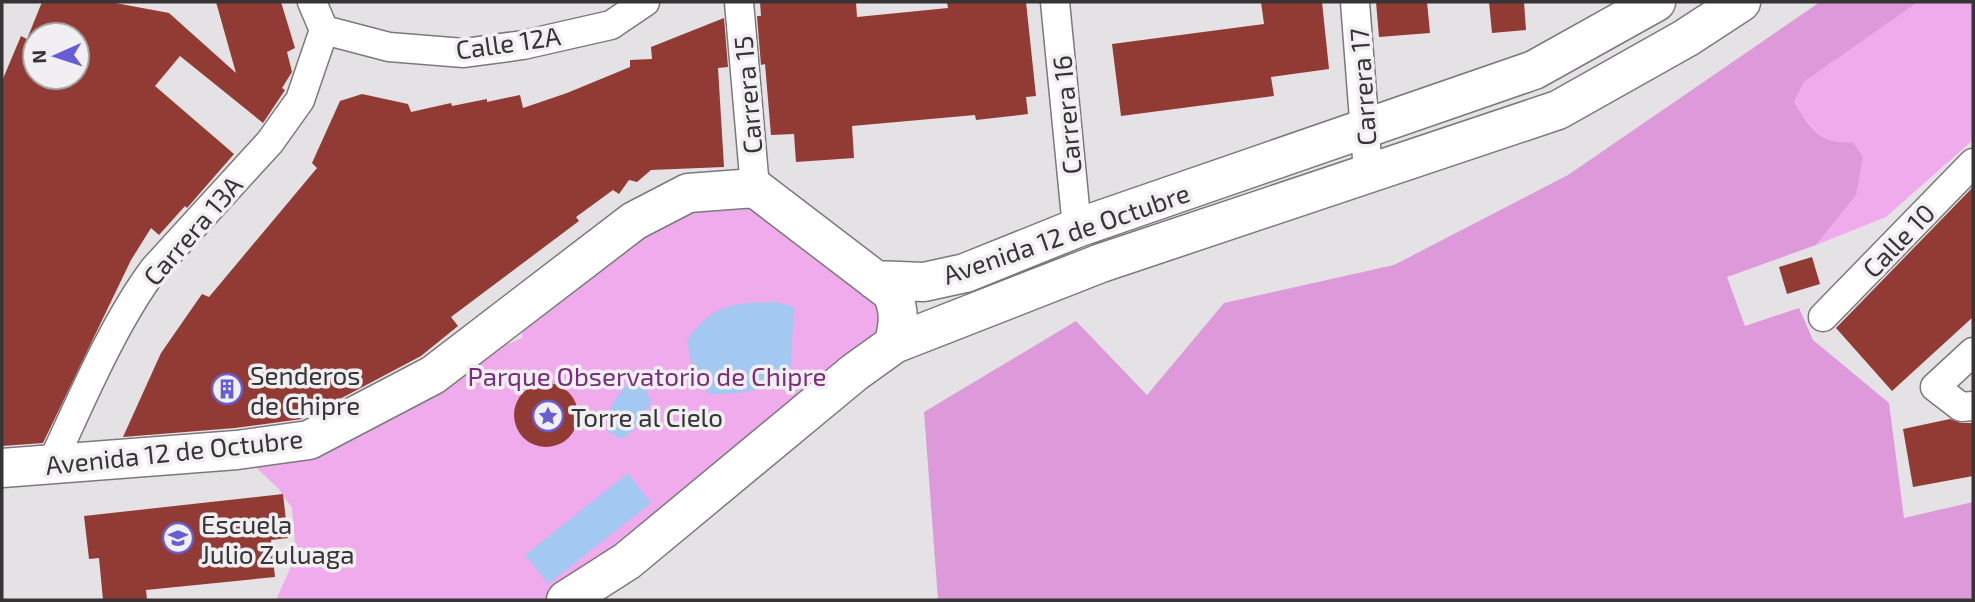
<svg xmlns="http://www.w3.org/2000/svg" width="1975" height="602" viewBox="0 0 1975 602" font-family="'Exo 2',sans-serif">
<rect width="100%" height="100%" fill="#e5e2e5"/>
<path fill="#f0abed" d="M 1914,2 L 1973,2 L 1973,140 L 1886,217 L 1816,245 L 1856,195 L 1853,142 C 1819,144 1811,127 1794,102 L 1804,82 L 1914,5 Z
M 755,188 L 875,280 L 894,344 L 566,600 L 276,600 L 296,555 L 292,508 L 278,488 L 237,450 L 433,375 L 522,338 L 523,307 L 634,221 Z"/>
<path fill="#dd99d9" d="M 1820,2 L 1914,2 L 1914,5 L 1804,82 L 1794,102 C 1811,128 1818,144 1853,142 L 1863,157 L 1856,195 L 1816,245 L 1727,277 L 1745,326 L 1799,308 L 1813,340 L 1889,403 L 1904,518 L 1973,502 L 1973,600 L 938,600 L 924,412 L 1076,321 L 1147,395 L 1224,303 L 1394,265 L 1568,175 Z"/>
<path fill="#a3c8f1" d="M 776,302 L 794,307 L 790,379 C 761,390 741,395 709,394 L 693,374 L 687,340 C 715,303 732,303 776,302 Z
M 628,384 L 644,387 L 651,401 C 644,418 638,430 621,439 L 608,432 C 606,411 613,399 628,384 Z
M 628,473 L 651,503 L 548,584 L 525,555 Z"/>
<path fill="#913b34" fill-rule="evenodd" d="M 42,2 L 110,2 L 169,13 L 236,73 L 216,2 L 281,2 L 295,48 L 287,52 L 292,72 L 282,88 L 285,90 L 263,123 L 180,56 L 155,86 L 234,154 L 187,208 L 185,206 L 159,235 L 151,228 L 131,260 L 43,443 L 2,446 L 2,81 L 21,36 L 27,39 ZM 35,35 L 77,35 L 77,77 L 35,77 Z
M 760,2 L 856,2 L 857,17 L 948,8 L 947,2 L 1026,2 L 1036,96 L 1026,97 L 1028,114 L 976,120 L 975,115 L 852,126 L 854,158 L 796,162 L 794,134 L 771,135 L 765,64 L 761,65 L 757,16 L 761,16 Z
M 1261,2 L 1322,2 L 1329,69 L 1271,77 L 1274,96 L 1121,116 L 1112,44 L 1264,24 Z
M 1376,2 L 1427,2 L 1430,33 L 1379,37 Z
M 1489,2 L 1524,2 L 1526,30 L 1492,33 Z
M 724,18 L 728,67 L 718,68 L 724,167 L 651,170 L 637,182 L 629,180 L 619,194 L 613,190 L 576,217 L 579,221 L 451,317 L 458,326 L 421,356 L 302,419 L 235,428 L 123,437 L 161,353 L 202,294 L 209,297 L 317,168 L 312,163 L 340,101 L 362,94 L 408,104 L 411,112 L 451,103 L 452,106 L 487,99 L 487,102 L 520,95 L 523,108 L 567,93 L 630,67 L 630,60 L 652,59 L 651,47 Z
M 1973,187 L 1973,317 L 1892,391 L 1836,328 Z
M 1812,257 L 1820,284 L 1787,294 L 1779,267 Z
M514 415a32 32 0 1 1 64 0a32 32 0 1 1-64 0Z
M 1950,419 L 1961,423 L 1973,423 L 1973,476 L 1913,487 L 1903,429 Z
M 283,494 L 288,538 L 271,540 L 275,577 L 146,590 L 147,600 L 103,600 L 99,558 L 89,559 L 84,516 Z"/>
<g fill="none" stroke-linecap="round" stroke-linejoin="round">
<g stroke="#7c797c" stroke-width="31">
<path id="minor" d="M 739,2 L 755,188
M 1055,2 L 1077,228
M 1355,2 L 1368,172
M 324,30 L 389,47 L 464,53 L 523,45 L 611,25 L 645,2
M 1823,317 L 1973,163
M 1973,352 L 1935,387 L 1961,407 L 1973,406
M 52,463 C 81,401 113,324 154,269 L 270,142 L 300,100 L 324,30 L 312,2"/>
</g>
<g stroke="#7c797c" stroke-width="41">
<path id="secondary" d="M 875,280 L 924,282 L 965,273 L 1077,228 L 1534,70 L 1656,2
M 2,468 L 237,450 L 309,440 L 433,375 L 634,221 L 688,193 L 755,188 L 891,292 C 901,310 898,325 894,344
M 566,600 L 627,561 L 855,372 L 894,344 L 1101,263 L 1558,110 L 1686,38 L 1741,2"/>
</g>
<use href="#minor" stroke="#fff" stroke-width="28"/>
<use href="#secondary" stroke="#fff" stroke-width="38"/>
</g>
<defs>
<g id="building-ring" transform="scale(1.575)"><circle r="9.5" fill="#f2eff2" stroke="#675dd7" stroke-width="1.5"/><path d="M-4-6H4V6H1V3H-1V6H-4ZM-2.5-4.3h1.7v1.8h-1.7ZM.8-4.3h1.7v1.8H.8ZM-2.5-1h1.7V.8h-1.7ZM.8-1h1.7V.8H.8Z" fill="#675dd7"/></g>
<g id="sight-ring" transform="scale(1.575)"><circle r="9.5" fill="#f2eff2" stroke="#675dd7" stroke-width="1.5"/><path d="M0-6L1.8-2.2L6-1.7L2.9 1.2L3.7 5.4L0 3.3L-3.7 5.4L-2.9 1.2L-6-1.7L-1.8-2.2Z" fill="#675dd7"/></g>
<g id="school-ring" transform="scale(1.575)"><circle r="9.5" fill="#f2eff2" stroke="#675dd7" stroke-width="1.5"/><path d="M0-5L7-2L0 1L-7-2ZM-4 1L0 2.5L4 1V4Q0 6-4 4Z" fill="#675dd7"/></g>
</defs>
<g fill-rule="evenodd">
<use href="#building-ring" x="227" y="389"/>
<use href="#sight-ring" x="548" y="416"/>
<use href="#school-ring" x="178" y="538"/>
</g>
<g text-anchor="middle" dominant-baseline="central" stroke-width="7" stroke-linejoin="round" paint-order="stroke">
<g font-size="26" fill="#363435" stroke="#f2eff2">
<text transform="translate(508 42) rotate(-8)">Calle 12A</text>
<text transform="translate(1362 87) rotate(-94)">Carrera 17</text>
<text transform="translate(747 95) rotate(-95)">Carrera 15</text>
<text transform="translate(1066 115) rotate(-95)">Carrera 16</text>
<text transform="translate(192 230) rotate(-49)">Carrera 13A</text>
<text transform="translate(1066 233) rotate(-19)">Avenida 12 de Octubre</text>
<text transform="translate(1898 240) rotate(-46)">Calle 10</text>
<text transform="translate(174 451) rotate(-6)">Avenida 12 de Octubre</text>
</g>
<g font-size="26" fill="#363435" stroke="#f2eff2" text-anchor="start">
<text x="250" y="374">Senderos<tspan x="250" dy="30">de Chipre</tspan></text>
<text x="571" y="416">Torre al Cielo</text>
<text x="201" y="523">Escuela<tspan x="201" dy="30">Julio Zuluaga</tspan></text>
</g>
<g font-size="26" fill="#7c2d7b" stroke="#f2eff2">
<text x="647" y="375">Parque Observatorio de Chipre</text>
</g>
</g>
<rect width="1975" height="602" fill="none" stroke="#363435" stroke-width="7"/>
<g transform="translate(56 56) rotate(267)"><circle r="33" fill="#f2eff2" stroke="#a7a4a6" stroke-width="2"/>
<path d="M0-5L12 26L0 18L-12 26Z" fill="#675dd7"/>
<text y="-10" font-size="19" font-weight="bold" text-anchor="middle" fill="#363435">N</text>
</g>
</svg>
